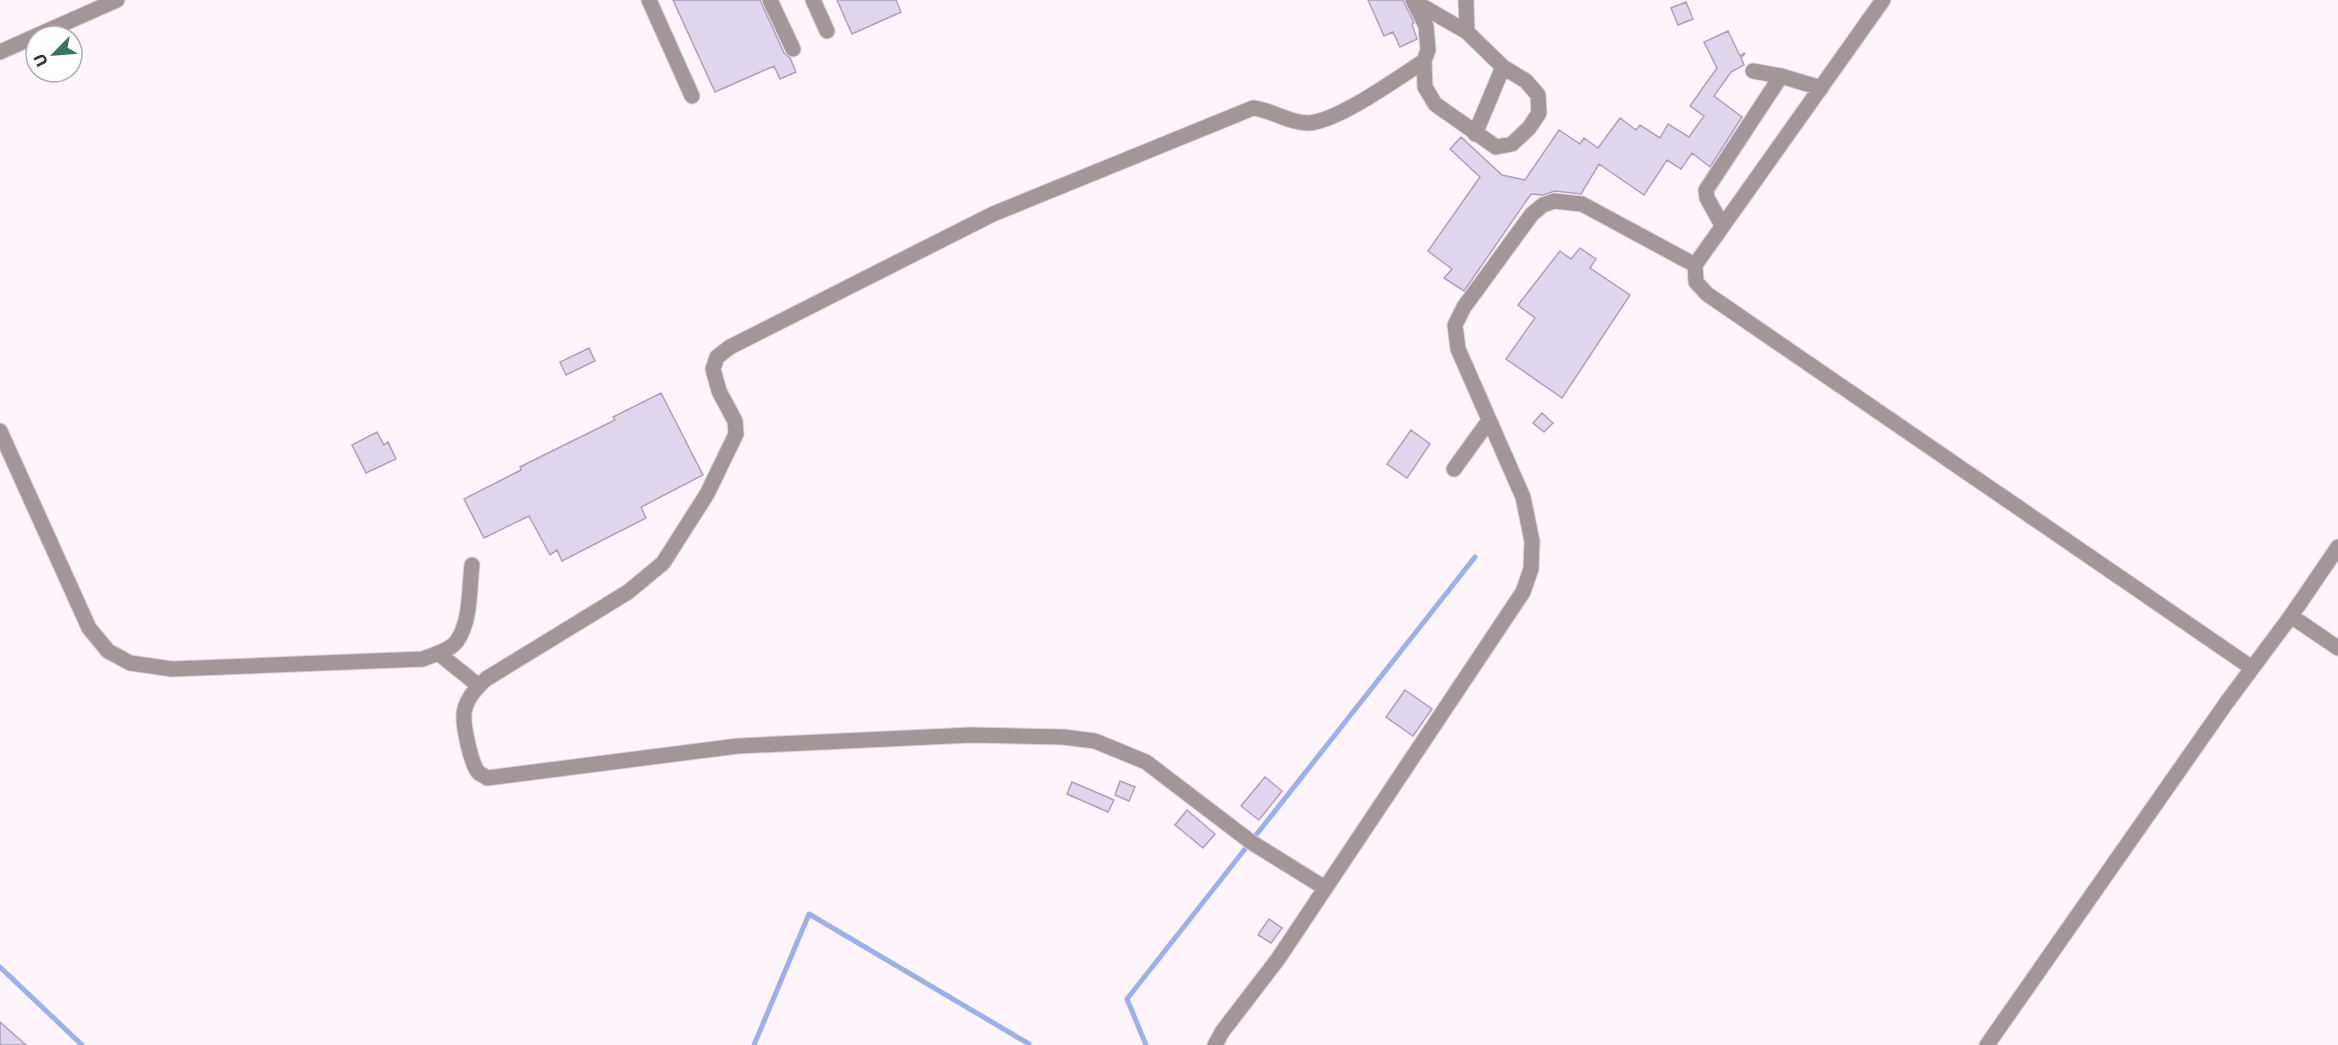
<svg xmlns="http://www.w3.org/2000/svg" width="2338" height="1045" viewBox="0 0 2338 1045" font-family="Commissioner,sans-serif">
<rect width="100%" height="100%" fill="#fef4fb"/>
<g fill="none" stroke-linecap="round" stroke-linejoin="round">
<path stroke="#9bb1eb" stroke-width="5" d="M 0,967 L 82,1045
M 754,1045 L 809,914 L 1029,1044
M 1146,1045 L 1127,999 L 1475,557"/>
</g>
<path fill="#e0d7ef" stroke="#aba2ba" stroke-width="1.5" d="M 673,0 L 760,0 L 784,53 L 790,58 L 796,72 L 780,79 L 774,66 L 715,92 Z
M 837,0 L 896,0 L 901,12 L 852,34 Z
M 1368,0 L 1403,0 L 1414,23 L 1412,24 L 1417,39 L 1400,47 L 1393,32 L 1384,36 Z
M 1686,2 L 1693,19 L 1678,25 L 1671,8 Z
M 1728,31 L 1740,56 L 1745,53 L 1741,58 L 1744,65 L 1731,72 L 1714,96 L 1742,117 L 1710,167 L 1692,153 L 1681,169 L 1667,160 L 1644,195 L 1599,164 L 1581,194 L 1555,191 L 1543,195 L 1531,194 L 1464,291 L 1444,278 L 1452,269 L 1428,251 L 1480,177 L 1450,149 L 1461,137 L 1502,175 L 1525,180 L 1559,130 L 1580,144 L 1584,138 L 1598,148 L 1620,118 L 1636,130 L 1640,125 L 1660,138 L 1668,124 L 1689,137 L 1704,116 L 1690,106 L 1717,68 L 1704,42 Z
M 1580,248 L 1596,259 L 1590,268 L 1630,295 L 1562,398 L 1506,359 L 1535,318 L 1518,305 L 1560,251 L 1571,259 Z
M 589,348 L 595,361 L 566,375 L 560,362 Z
M 661,393 L 703,475 L 641,507 L 646,518 L 562,561 L 557,550 L 550,555 L 529,516 L 484,538 L 464,499 L 521,470 L 520,467 L 615,420 L 613,417 Z
M 1542,413 L 1553,423 L 1544,432 L 1533,423 Z
M 1411,430 L 1430,444 L 1407,478 L 1387,464 Z
M 377,432 L 384,445 L 388,442 L 396,459 L 366,473 L 352,445 Z
M 1405,690 L 1432,709 L 1413,736 L 1386,717 Z
M 1265,777 L 1282,791 L 1259,820 L 1241,806 Z
M 1120,781 L 1135,787 L 1129,801 L 1115,795 Z
M 1072,782 L 1114,800 L 1108,812 L 1067,794 Z
M 1187,810 L 1215,834 L 1203,848 L 1175,825 Z
M 1269,919 L 1282,928 L 1271,943 L 1258,935 Z
M 0,1022 L 26,1045 L 0,1045 Z"/>
<g fill="none" stroke-linecap="round" stroke-linejoin="round">
<g stroke="#dbd1d8" stroke-width="17">
<path id="minor" d="M 649,0 L 692,96
M 770,0 L 793,49
M 813,0 L 827,31
M 1413,0 L 1426,26 L 1428,50 L 1424,61 L 1425,87 L 1435,104 L 1496,147 L 1512,144 L 1529,128 L 1539,113 L 1538,95 L 1526,81 L 1503,67 L 1467,32 L 1415,2
M 1466,0 L 1467,32
M 1883,0 L 1695,265 L 1696,282 L 1707,294 L 2252,668
M 0,52 L 117,0
M 1753,71 L 1781,76 L 1821,88
M 1475,134 L 1503,67
M 1722,225 L 1707,198 L 1706,190 L 1781,76
M 0,431 L 89,628 L 108,651 L 130,663 L 172,669 L 423,659 C 434,654 450,651 457,641 C 471,621 469,588 472,565
M 1454,469 L 1488,422
M 2291,616 L 2338,648
M 438,653 L 479,686
M 1325,888 L 1251,842 L 1146,762 L 1095,741 L 1063,737 L 971,735 L 738,746 L 487,778 C 486,777 479,773 479,773 C 471,765 463,726 464,714 C 465,701 476,688 486,679 L 628,592 L 663,563 L 707,494 L 736,434 L 735,421 L 719,391 L 713,369 L 717,357 L 730,347 L 993,214 L 1253,108 C 1272,110 1289,123 1308,123 C 1337,122 1398,78 1424,61
M 1215,1045 L 1222,1032 L 1278,959 L 1523,592 L 1531,569 L 1532,541 L 1523,497 L 1458,349 L 1455,325 L 1464,307 L 1532,214 L 1543,205 L 1554,201 L 1582,204 L 1695,265
M 1987,1045 L 2227,702 L 2291,616 L 2338,547"/>
</g>
<use href="#minor" stroke="#a39698" stroke-width="15"/>
</g>
<g transform="translate(54 54) rotate(245)"><circle r="28" fill="#ffffff" stroke="#b0acaf" stroke-width="1.5"/>
<path d="M0-4.5L10 22L0 15L-10 22Z" fill="#387460"/>
<text y="-9" font-size="16" font-weight="bold" text-anchor="middle" fill="#393037">U</text>
</g>
</svg>
